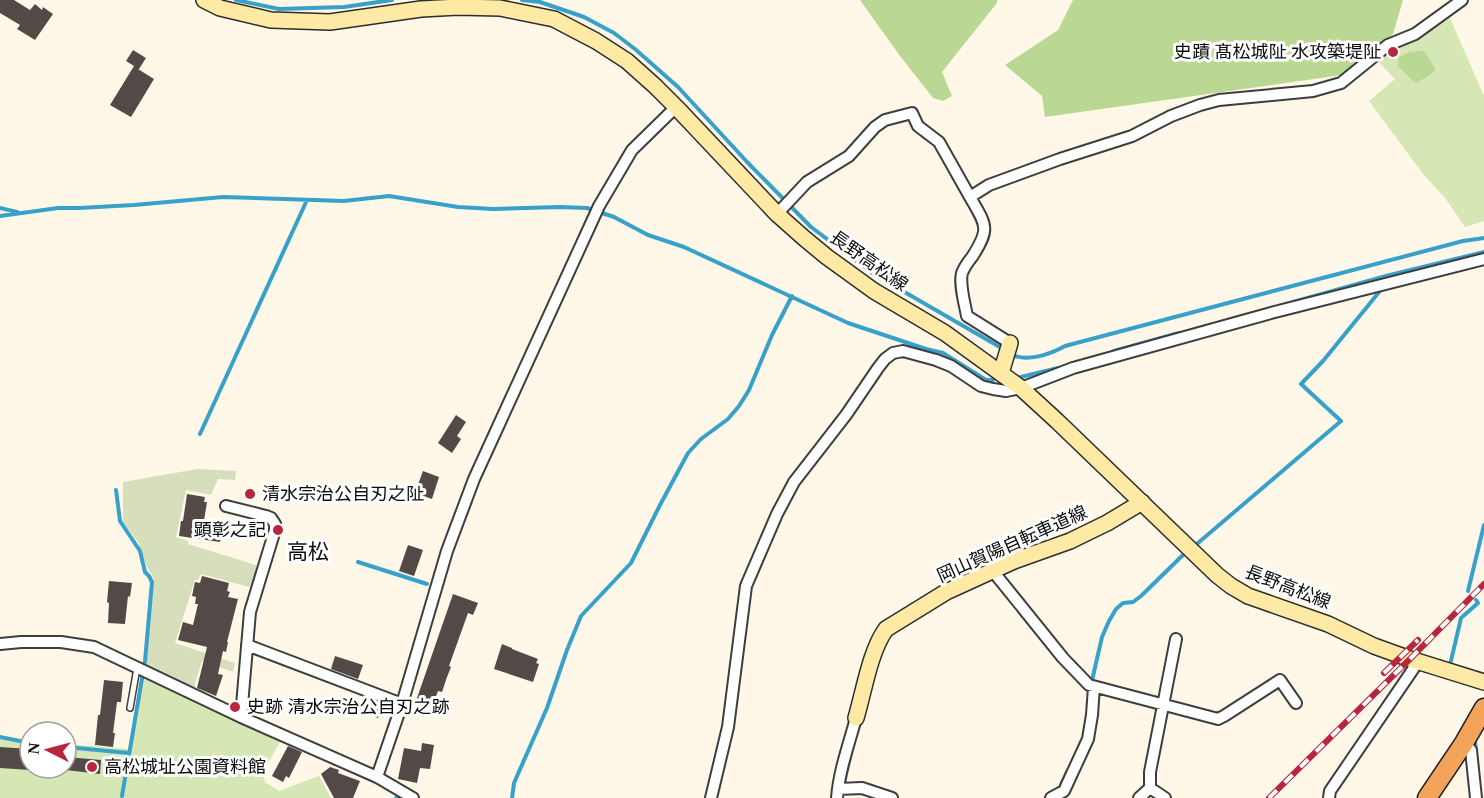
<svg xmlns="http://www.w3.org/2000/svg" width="1484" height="798" viewBox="0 0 1484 798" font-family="'Times New Roman','Noto Sans JP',serif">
<rect width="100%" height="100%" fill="#fff8e9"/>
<path fill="#d5e7b4" d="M 1450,18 L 1484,96 L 1484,221 L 1465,227 L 1445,198 L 1423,174 L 1369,101 L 1395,79 L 1377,60 L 1387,49 L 1416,40 Z
M 144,674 L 281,740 L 263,772 L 265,782 L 279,791 L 319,776 L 331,798 L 0,798 L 0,738 L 30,741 L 30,768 L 66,768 L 66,744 L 131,749 Z"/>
<path fill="#bad894" d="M 860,0 L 997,0 L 997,3 L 942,72 L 952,96 L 943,101 L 933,98 L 900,56 Z
M 1073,0 L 1403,0 L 1393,34 L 1342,75 L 1045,117 L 1042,96 L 1005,65 L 1058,30 Z
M 1419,51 L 1424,51 L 1435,68 L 1434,72 L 1417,83 L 1413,81 L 1398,66 L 1399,57 L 1409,52 Z"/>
<path fill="#d7debc" d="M 197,469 L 236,471 L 235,480 L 218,479 L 211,495 L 186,490 L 176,537 L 188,541 L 188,544 L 259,566 L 253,588 L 201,574 L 198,580 L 195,580 L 175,643 L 235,663 L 233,672 L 202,661 L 194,687 L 146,667 L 154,578 L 147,567 L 138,542 L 123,522 L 123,482 Z"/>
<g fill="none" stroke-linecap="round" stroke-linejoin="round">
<path stroke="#37a1ca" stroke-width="4" d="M 236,0 L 279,9 L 344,7 L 392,0
M 522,0 L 540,2 L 584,17 L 614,33 L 635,49 L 678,87 L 748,163 L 811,227 L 875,275 L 1005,350
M 0,208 L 17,212
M 0,216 L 58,208 L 79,208 L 134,205 L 223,197 L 344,201 L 389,196 L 458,207 L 493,209 L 560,207 L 587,208 L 614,217 L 648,235 L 684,247 L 848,323 L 926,349 L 943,353 L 986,380 L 993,380
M 1279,306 L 1386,276 L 1484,252
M 1114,351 L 1179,333
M 1011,354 C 1026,363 1051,354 1065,346 L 1463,241 L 1484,238
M 1021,377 L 1058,368
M 200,434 L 307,200
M 116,490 L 120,521 L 140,551 L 145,572 L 149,576 L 152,582 L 145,661 L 122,796
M 1198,543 L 1341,421 L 1301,384 L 1323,361 L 1384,286
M 358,562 L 427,584
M 1468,591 L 1484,525
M 1450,665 L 1461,618 L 1478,603 L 1476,600
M 1091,685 L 1102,637 L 1109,621 L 1116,609 L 1123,603 L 1133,602 L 1141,596 L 1184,554
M 0,737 L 30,743
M 1475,742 L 1476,752
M 66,747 L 129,753
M 1061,785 L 1067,772
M 396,798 L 398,798
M 512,798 L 514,783 L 547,708 L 567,650 L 581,616 L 631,563 L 660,505 L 688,453 L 701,439 L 728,419 L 739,406 L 749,390 L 772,335 L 792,296"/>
</g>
<path fill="#534a47" d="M 0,0 L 14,0 L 30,10 L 35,4 L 42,10 L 43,7 L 53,14 L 35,40 L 17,29 L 20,25 L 0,13 Z
M 133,50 L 146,58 L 139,69 L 138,69 L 154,79 L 131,117 L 110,105 L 134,66 L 126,61 Z
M 456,415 L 466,422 L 457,436 L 461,439 L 452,453 L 438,443 Z
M 423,471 L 439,477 L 432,499 L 415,493 Z
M 187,494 L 205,497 L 204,502 L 207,502 L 204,521 L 209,522 L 209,525 L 222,527 L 220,542 L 179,536 L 181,521 L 183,521 Z
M 408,545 L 423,550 L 414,576 L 399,571 Z
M 202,576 L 229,583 L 227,591 L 230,592 L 228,597 L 238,599 L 227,642 L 228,642 L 226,652 L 223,651 L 218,674 L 223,675 L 216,696 L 197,688 L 207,647 L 178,640 L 183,622 L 193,625 L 198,604 L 195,604 L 196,597 L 192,596 L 195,582 L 200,583 Z
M 109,581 L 132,583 L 130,597 L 128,596 L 125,624 L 108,623 L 109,603 L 107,602 Z
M 453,594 L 478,603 L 473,615 L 468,613 L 449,666 L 451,667 L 447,677 L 442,692 L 438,691 L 432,707 L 416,701 Z
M 502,644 L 512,648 L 512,649 L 538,659 L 536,663 L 539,664 L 533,682 L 494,669 Z
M 335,656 L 363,665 L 358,679 L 331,669 Z
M 104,680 L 123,682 L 121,702 L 117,702 L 113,733 L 115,733 L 113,747 L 95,745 L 98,715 L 100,715 Z
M 363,697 L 382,705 L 378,718 L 358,711 Z
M 422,743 L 434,745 L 430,769 L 420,768 L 417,783 L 398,779 L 404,748 L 421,751 Z
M 288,746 L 302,752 L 289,778 L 286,776 L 283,782 L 272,776 Z
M 0,747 L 30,749 L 30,770 L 0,768 Z
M 66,757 L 101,760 L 100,774 L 66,770 Z
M 330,767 L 339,770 L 338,773 L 360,781 L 353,798 L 334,798 L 321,774 Z"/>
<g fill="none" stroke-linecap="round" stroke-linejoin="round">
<g stroke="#3e3e3e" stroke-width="8">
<path id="service" d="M 130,708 L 137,668"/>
</g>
<g stroke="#3e3e3e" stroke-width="14">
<path id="minor" d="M 777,214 L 807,182 L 849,156 L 875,127 L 885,120 L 912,113 L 918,126 L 939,142 L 970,197
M 1010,343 L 967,316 C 965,305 959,284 962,273 C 964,268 968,262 972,257 C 991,228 986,225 970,197 L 989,185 L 1060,159 L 1132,136 L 1171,116 L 1200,105 L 1219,100 L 1313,91 L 1341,83 L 1388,45 L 1415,34 L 1462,0
M 226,506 L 266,516 L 271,518 L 275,524 L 275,530 L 250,612 L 241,717
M 992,570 L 1063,658 L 1089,685 L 1218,719 L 1224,716 L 1280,680 L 1296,703
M 0,644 L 21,642 L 61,642 L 94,647 L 241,717 L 377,777 L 413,798
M 247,645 L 402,704
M 1464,743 L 1471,750 L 1476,798
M 377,777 L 402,704 L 447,551 L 474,479 L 599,206 L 632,150 L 676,107
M 1150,788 L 1150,772 L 1176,639
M 838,789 L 862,788 L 892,798
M 711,798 L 728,727 L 746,586 L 777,514 L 794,482 L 846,415 L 878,368 L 885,359 L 893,353 L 903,351 L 936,360 L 951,366 L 981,386 L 993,389 L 1006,391 L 1021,388 L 1073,368 L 1271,313 L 1484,259
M 837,798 C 839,771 849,744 856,718
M 1051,798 L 1064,791 L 1088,739 L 1092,715 L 1094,687
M 1139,798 L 1150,788 L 1165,798
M 1329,798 L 1330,791 L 1418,662"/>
</g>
<g stroke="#2d2d2d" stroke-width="18">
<path id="secondary" d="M 204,0 L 220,8 L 271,20 L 330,22 L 421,9 L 458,7 L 500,8 L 554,19 L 596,41 L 627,61 L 655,86 L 676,107 L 777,214 L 804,238 L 827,257 L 874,291 L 945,333 L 1021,388 L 1057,421 L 1217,575 L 1231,586 L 1248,596 L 1328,624 L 1374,646 L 1410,659 L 1484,682
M 1001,373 L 1010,343
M 856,718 C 864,691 870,651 886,629 L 946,592 L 1014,561 L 1070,541 L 1107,523 L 1142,502"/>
</g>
<g stroke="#1c1c1c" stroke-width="21">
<path id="trunk" d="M 1427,798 L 1464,743 L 1484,708"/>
</g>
<use href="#service" stroke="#fff" stroke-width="5"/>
<use href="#minor" stroke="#fff" stroke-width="10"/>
<use href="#secondary" stroke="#fee9a5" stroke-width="15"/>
<use href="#trunk" stroke="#f4a45a" stroke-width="18"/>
<g stroke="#b7263e" stroke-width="6">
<path id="rail" d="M 1384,673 L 1418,640
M 1269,798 L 1410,659 L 1484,584"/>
</g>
<use href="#rail" stroke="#fff" stroke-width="4" stroke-dasharray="11" stroke-linecap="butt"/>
</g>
<g fill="#b7263e" stroke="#fff" stroke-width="2">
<circle cx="1393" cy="52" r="6"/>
<circle cx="250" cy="494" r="6"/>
<circle cx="278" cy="530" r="6"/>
<circle cx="235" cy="707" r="6"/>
<circle cx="92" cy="767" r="6"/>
</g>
<g text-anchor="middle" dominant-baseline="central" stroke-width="6" stroke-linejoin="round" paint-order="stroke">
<g font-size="18" fill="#0b0b0b" stroke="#fff" text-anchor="start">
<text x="1381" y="52" text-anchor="end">史蹟 髙松城阯 水攻築堤阯</text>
<text x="262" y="494">清水宗治公自刃之阯</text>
<text x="266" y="530" text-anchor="end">顕彰之記</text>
<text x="247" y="707">史跡 清水宗治公自刃之跡</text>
<text x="104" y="767">高松城址公園資料館</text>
</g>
<g font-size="18" fill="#0b0b0b" stroke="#fff">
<text transform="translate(869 261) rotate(35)">長野高松線</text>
<text transform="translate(1012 544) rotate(-24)">岡山賀陽自転車道線</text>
<text transform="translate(1288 587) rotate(21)">長野高松線</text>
</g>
<g font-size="21" fill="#0b0b0b" stroke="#fff">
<text x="308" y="552">高松</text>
</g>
</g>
<g transform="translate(48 750) rotate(276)"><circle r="28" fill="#ffffff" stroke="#9d9d9d" stroke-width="1.5"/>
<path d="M0-4.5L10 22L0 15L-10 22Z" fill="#b7263e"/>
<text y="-9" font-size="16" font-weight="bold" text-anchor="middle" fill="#0b0b0b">N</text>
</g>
</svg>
